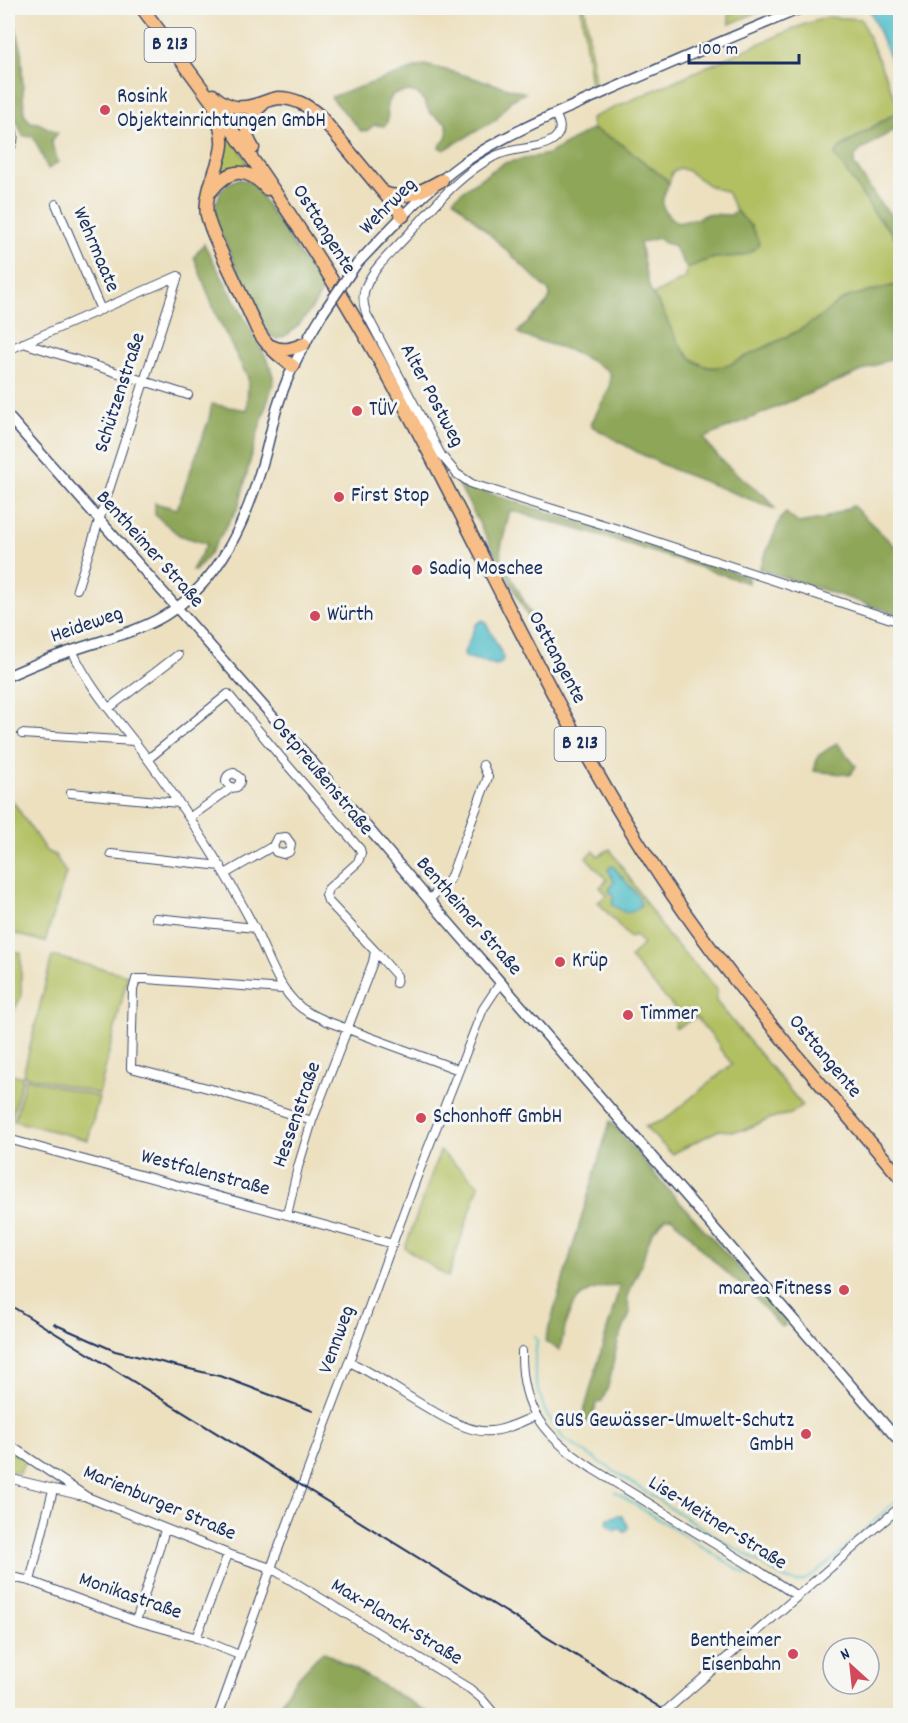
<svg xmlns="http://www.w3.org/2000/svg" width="908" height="1723" viewBox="0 0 908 1723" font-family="Dekko,sans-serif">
<rect width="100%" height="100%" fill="#f6f6f2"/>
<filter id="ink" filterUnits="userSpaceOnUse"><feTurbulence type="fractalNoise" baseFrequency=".0167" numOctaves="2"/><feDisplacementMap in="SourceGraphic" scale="12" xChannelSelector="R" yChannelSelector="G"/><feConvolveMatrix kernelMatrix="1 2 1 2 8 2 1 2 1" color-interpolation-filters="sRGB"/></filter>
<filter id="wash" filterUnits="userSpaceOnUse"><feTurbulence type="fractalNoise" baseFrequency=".008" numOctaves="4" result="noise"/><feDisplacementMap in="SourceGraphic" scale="24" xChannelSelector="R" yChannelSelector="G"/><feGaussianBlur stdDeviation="1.35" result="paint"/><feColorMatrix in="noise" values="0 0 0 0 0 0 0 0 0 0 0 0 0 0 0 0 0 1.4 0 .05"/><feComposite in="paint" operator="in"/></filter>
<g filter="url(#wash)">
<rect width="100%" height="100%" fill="#ece0bf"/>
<path fill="#b3c062" stroke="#677860" stroke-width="1.5" d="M 581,8 L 585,8 L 595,83 L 591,85 Z
M 728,8 L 767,8 L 730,24 Z
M 827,17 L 861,19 L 900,110 L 840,147 L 835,155 L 875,214 L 893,234 L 900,246 L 900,284 L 851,296 L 837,303 L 819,318 L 798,331 L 729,365 C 701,375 681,352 670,329 C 668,323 666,317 663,311 C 661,306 656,300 653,295 L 685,278 L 687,269 C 703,260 723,255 742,256 L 752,227 L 736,211 L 727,192 L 710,186 L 688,171 L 680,168 L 672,172 L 669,184 L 666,179 L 617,141 L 592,129 L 591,118 L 758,44 L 803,25 Z
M 227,134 L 230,134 L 253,170 L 219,178 Z
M 8,794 L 46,851 L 55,855 L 66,873 L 45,942 L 8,932 Z
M 610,849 L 668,936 L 713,984 L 717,990 L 716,1001 L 802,1105 L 791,1114 L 774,1117 L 744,1130 L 732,1131 L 719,1130 L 672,1154 L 645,1127 L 664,1120 L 732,1064 L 719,1048 L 720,1046 L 696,1017 L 677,1028 L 675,1027 L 677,1016 L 676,1010 L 630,958 L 643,944 L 634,935 L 630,938 L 598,902 L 607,895 L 600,887 L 607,880 L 586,857 L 594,851 L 598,856 Z
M 8,949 L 21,953 L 21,997 L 8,1021 Z
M 52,956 L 128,975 L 99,1094 L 23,1075 Z
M 8,1073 L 23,1077 L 11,1120 L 8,1119 Z
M 26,1078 L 99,1097 L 88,1140 L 14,1121 Z
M 440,1151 L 479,1185 L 448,1277 L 405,1248 Z
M 8,1450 L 26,1459 L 19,1473 L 8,1470 Z"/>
<path fill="#8ea658" stroke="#546a5b" stroke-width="1.5" d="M 8,8 L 10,8 L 21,47 L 24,113 L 30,122 L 38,123 L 58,133 L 51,141 L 58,162 L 48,169 L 33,136 L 23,136 L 8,100 Z
M 424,65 L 450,71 L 525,93 L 510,101 L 496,120 L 444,150 L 439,147 C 446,139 450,133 446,123 L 430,113 L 424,101 L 417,93 L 409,91 L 393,94 L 387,106 L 388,119 L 385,126 L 374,125 L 367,131 L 361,131 L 331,97 Z
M 900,110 L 900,126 L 861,150 L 855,156 L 854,164 L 879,202 L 900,225 L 900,246 L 893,234 L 875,214 L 835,155 L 840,148 Z
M 592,129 L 617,141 L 666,179 L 669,184 C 659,202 660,212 678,223 L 699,218 L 706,214 L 731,215 L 736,211 C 747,221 755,229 759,244 C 751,259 730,256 715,258 C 705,260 696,264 687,269 L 673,245 L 664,243 L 658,238 L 640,243 C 643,258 645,274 650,289 C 653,297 660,305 664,313 C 676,340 691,378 729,365 L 798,331 L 819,318 L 837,303 L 851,296 L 900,284 L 900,355 L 704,438 C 715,457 734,472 751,485 C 760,492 769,498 775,509 L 672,469 L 639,453 L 593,427 L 591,424 L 610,387 L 610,373 L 606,369 L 572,351 L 523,336 L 518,332 L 547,303 L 550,297 L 549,291 L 453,199 L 469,186 L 504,163 L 548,154 Z
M 238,179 L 249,181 L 255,187 L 307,266 L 323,286 C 320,300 301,324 290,333 C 286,336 282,338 277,339 L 268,334 L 262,323 L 215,220 L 216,205 L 220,193 L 227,184 Z
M 204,244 L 269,363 L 274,380 L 253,449 L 239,506 L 208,556 L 195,571 L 192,570 L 207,544 L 179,535 L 155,515 L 155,503 L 177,509 L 209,419 L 212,404 L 247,410 L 248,378 L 216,315 L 194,257 Z
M 457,481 L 475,489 L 748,577 L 748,583 L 632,545 L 510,510 L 500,552 L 502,559 L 539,630 L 538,632 L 535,630 Z
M 853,506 L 900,551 L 900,615 L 759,569 L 781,518 L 786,513 L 798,523 L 823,519 Z
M 837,743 L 856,766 L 850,775 L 814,771 L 818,756 Z
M 610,1121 L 657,1177 L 785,1319 L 785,1326 L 781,1327 L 757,1300 L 702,1250 L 691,1236 L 671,1217 L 666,1218 L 652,1233 L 646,1248 L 642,1263 L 627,1296 L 630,1314 L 618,1341 L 608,1387 L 602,1401 L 598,1402 L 589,1422 L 585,1421 L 583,1415 L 620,1285 C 572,1288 569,1307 560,1350 L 545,1341 Z
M 323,1651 L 433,1715 L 273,1715 L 292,1684 Z"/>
<path fill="#50bec8" stroke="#367693" stroke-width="1.5" d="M 869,8 L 892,8 L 900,28 L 900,83 Z
M 483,620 L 486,623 L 503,656 C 503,662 502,664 496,665 L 465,657 L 464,653 L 476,624 Z
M 612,866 L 614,867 L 638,896 L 641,905 C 629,918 623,912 612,904 L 614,897 L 609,890 L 614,882 L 608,869 Z
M 618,1515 L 621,1515 L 628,1525 L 628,1529 L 624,1532 L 620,1528 L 615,1530 L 609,1526 L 607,1522 L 608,1518 Z"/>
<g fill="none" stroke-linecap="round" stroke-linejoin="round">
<path stroke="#50bec8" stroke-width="2" d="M 535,1337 L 537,1341 L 535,1357 L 535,1379 L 545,1411 L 563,1438 L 675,1511 L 786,1579 L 797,1582 L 807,1579 L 831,1561 L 900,1497
M 615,1492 L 749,1576"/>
</g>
</g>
<g filter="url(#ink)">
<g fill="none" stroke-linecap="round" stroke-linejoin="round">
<g stroke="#3a4a6d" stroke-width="10">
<path id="minor" d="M 555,114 C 560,123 563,131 554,139 C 541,150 510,147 493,157 C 455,177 431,211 402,241 C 390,254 374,268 367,284 C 362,293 363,305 367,315 L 441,455 L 457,474 L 472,484 L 624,531 L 900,622
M 8,116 C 12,128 18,140 8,151
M 56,204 L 101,310
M 23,343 L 188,395
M 8,350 L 178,276
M 77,589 L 178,276
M 72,650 C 90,690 121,723 147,758 C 187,812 223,867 254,927 C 269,956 279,996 309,1013 C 315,1016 321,1018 326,1021 L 459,1070
M 109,708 L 178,655
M 22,734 L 134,741
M 148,759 L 228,694 L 283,760 L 360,849 L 361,853 L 358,862 L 328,889 L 326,895 L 328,901 L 375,951 L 373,962 L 312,1121 L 298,1167 L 287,1215
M 71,793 L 179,803
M 189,818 L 231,788 L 237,787 L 240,782 L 240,778 L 234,773 C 228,774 226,777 226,782 L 231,788
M 111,854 L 221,866
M 225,874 L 273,846 L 277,838 L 286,837 L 291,844 L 289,852 L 283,854 L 276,852 L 273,846
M 429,900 L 450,879 L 488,777 L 483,765
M 156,918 L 255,928
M 375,951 L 397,976 L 396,983
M 283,989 L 146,979 L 136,979 L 133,990 L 131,1068 L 215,1090 L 312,1121
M 8,1139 L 393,1244
M 522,1351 C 521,1411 545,1437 593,1469 L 759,1571 L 797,1596
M 349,1362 C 387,1377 455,1436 491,1431 C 506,1430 521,1422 535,1416
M 8,1444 L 87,1497 L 228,1554 L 271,1568 L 470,1689 L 481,1698 L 496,1716
M 8,1478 L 83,1496
M 8,1576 L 30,1581 L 136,1621 L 198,1638 L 239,1655
M 30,1581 L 53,1490
M 136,1621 L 165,1530
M 196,1638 L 228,1554
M 685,1694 L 900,1507
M 218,1716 L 271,1568 L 349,1362 L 416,1179 L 483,1009 L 501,982"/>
</g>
<g stroke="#3a4a6d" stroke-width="12">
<path id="tertiary" d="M 355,266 C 389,230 423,192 463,163 C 507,133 557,113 605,92 C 671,63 736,35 802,8
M 8,416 L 303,751 L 429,900 L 900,1442
M 8,676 C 28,667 49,658 71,651 C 102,640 135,633 164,616 C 222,581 248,517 265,455 C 270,437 273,419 279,402 C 289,370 306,341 323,313"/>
</g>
<g stroke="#3a4a6d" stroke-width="15">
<path id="primary" d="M 142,8 C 220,110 295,215 360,327 C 463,503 541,692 652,864 C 724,976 814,1076 900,1177
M 213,95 C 230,110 243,110 264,102 C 269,100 272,99 278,98 C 295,98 307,105 320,116 L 403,216
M 214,112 C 230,145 219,156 210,187 C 208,196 205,205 207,215 C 210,229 218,244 224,258 C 235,281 246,305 257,329 C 266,345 277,355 293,366
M 253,148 C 241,130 248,117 263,104
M 211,191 C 229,168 247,166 267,189
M 384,193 C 405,201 424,190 442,180
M 271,346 C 283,352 292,349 304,344"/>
</g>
<use href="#minor" stroke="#fff" stroke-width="8"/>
<use href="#tertiary" stroke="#fff" stroke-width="9"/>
<use href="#primary" stroke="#f7be87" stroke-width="12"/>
<path stroke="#1b2f5e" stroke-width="2" d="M 8,1304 L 674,1716
M 54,1324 L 115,1351 L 223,1377 L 313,1411"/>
<g stroke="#3a4a6d" stroke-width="10" stroke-linecap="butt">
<path id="minor-bridge" d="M 660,1716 L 685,1694"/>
</g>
<g stroke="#3a4a6d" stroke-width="12" stroke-linecap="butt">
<path id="tertiary-bridge" d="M 323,313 L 355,266"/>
</g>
<use href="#minor-bridge" stroke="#fff" stroke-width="8"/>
<use href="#tertiary-bridge" stroke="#fff" stroke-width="9"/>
</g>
</g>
<g fill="#d1495b" stroke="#f6f6f2" stroke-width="2">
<circle cx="105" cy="110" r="6"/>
<circle cx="357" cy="411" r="6"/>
<circle cx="339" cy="497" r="6"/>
<circle cx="417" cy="570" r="6"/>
<circle cx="315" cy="616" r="6"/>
<circle cx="560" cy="962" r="6"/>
<circle cx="628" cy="1015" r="6"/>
<circle cx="421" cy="1118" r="6"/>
<circle cx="844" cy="1290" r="6"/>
<circle cx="806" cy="1434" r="6"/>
<circle cx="793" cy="1654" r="6"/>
</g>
<g text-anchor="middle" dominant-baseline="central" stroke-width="6" stroke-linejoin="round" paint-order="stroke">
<g fill="#f6f6f2" stroke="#5d6b8a" stroke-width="1.5">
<rect x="144.5" y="28" width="51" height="34" rx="4.5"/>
<rect x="554.5" y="727" width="51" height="34" rx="4.5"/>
</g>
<g font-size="20" font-weight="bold" fill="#1b2f5e">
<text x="170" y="45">B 213</text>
<text x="580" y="744">B 213</text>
</g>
<g font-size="21" fill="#1b2f5e" stroke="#f6f6f2" text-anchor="start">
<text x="117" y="98">Rosink<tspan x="117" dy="24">Objekteinrichtungen GmbH</tspan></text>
<text x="369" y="411">TÜV</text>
<text x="351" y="497">First Stop</text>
<text x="429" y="570">Sadiq Moschee</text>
<text x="327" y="616">Würth</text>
<text x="572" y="962">Krüp</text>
<text x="640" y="1015">Timmer</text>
<text x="433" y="1118">Schonhoff GmbH</text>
<text x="832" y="1290" text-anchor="end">marea Fitness</text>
<text x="794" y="1422" text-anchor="end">GUS Gewässer-Umwelt-Schutz<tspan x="794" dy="24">GmbH</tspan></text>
<text x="781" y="1642" text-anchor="end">Bentheimer<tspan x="781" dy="24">Eisenbahn</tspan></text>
</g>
<g font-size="21" fill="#1b2f5e" stroke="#f6f6f2">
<text transform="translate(389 207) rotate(-45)">Wehrweg</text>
<text transform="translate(323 230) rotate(58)">Osttangente</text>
<text transform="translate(95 250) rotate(67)">Wehrmaate</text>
<text transform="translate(121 393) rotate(-72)">Schützenstraße</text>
<text transform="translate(431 396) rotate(62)">Alter Postweg</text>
<text transform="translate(149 550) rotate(48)">Bentheimer Straße</text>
<text transform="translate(87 626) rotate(-19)">Heideweg</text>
<text transform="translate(556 658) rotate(62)">Osttangente</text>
<text transform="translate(321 777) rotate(50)">Ostpreußenstraße</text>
<text transform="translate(468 917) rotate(49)">Bentheimer Straße</text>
<text transform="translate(824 1057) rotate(50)">Osttangente</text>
<text transform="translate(298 1115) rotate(-71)">Hessenstraße</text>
<text transform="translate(205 1174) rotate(15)">Westfalenstraße</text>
<text transform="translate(338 1340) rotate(-70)">Vennweg</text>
<text transform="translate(159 1504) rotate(23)">Marienburger Straße</text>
<text transform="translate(717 1524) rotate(32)">Lise-Meitner-Straße</text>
<text transform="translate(130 1597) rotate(19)">Monikastraße</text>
<text transform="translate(396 1623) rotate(31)">Max-Planck-Straße</text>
</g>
</g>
<rect width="908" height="1723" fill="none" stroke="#f6f6f2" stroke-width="30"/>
<g transform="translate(851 1666) rotate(333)"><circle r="28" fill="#f6f6f2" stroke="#9ea6b7" stroke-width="1.5"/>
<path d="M0-4.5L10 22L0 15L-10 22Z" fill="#d1495b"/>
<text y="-9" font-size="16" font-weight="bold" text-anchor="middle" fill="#1b2f5e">N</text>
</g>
<path d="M689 54v9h110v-9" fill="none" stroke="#1b2f5e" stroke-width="3"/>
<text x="698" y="54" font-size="18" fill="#1b2f5e" stroke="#f6f6f2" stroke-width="4.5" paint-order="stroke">100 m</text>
</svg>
